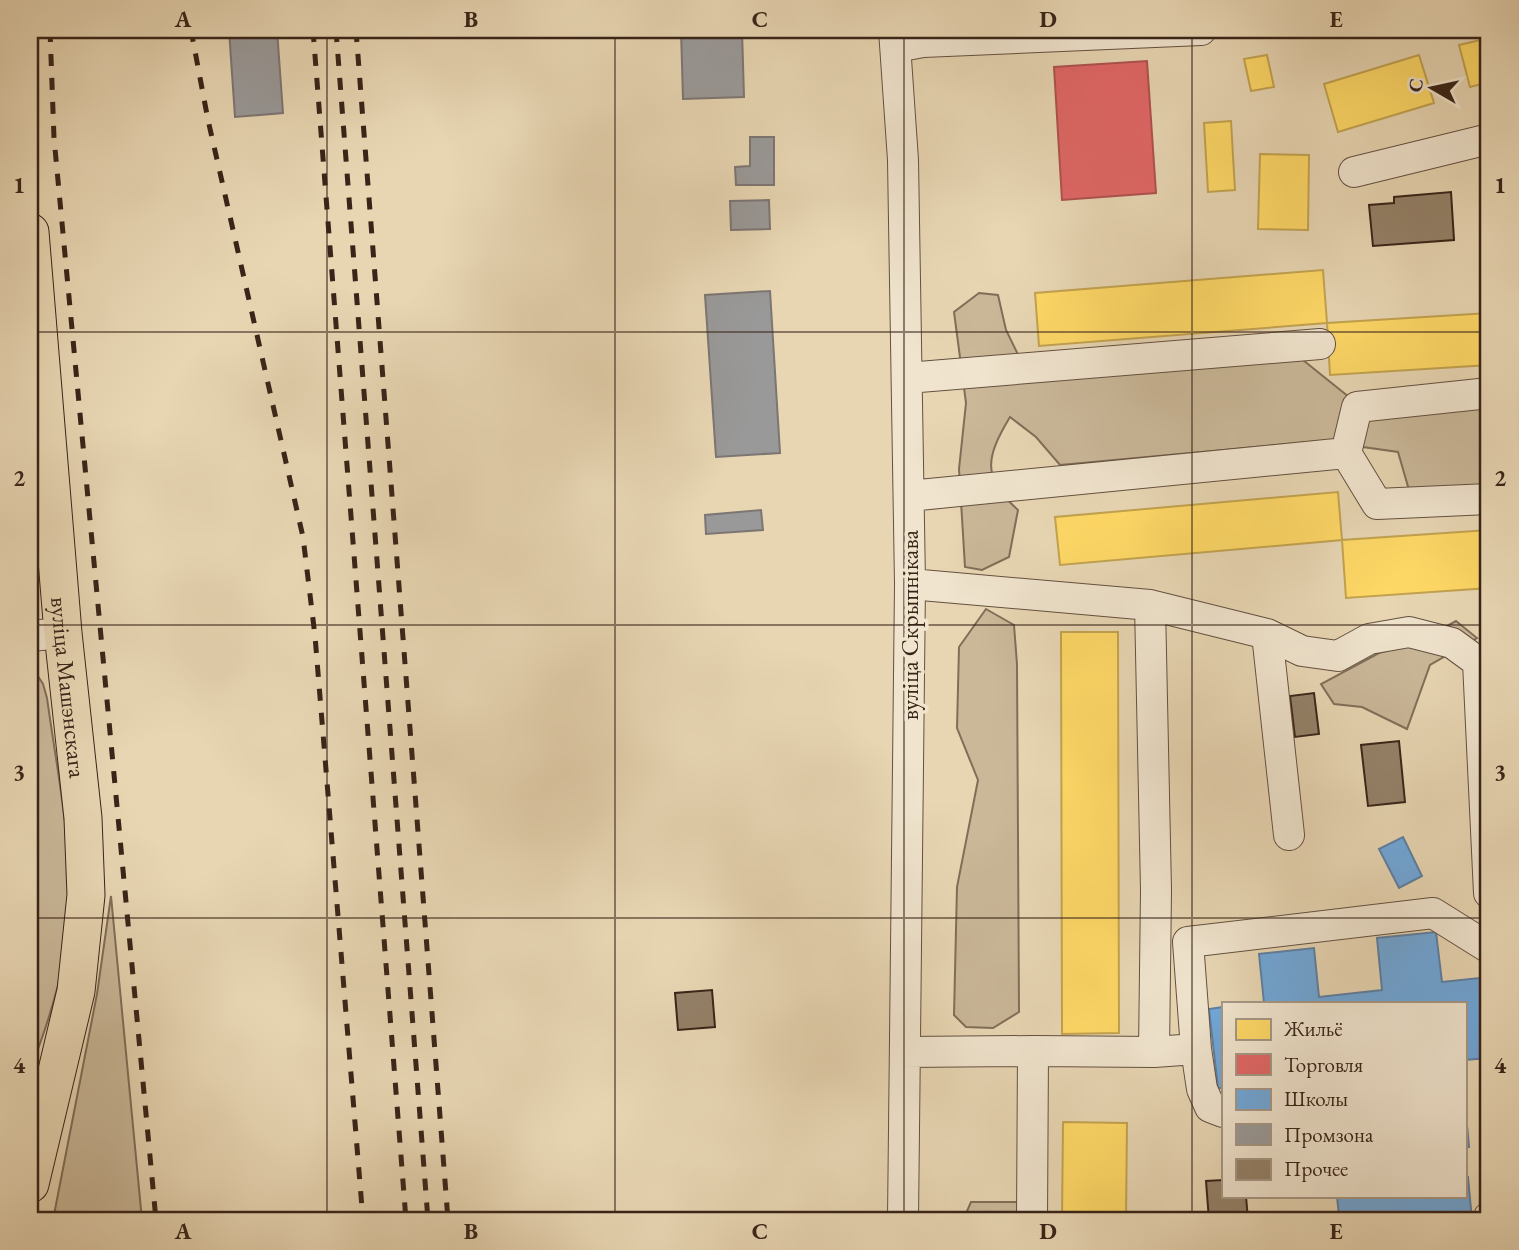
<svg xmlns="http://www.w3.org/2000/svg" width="1519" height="1250" viewBox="0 0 1519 1250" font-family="'EB Garamond',serif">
<rect width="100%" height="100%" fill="#e8d6b3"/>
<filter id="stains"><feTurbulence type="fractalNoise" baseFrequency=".00286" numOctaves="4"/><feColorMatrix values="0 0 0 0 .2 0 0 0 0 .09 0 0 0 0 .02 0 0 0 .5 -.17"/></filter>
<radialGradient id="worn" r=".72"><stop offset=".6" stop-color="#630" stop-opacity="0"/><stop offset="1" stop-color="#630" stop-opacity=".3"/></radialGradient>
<path fill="#cab899" stroke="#816e59" stroke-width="2" d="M 979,293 L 998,295 L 1006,330 L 1030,379 L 1293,352 L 1349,397 L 1489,381 L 1489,487 L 1409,490 L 1398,452 L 1320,441 L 1060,465 L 1036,437 L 1010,417 C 986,457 981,477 1018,510 L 1009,557 L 982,570 L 965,567 L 959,469 L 966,403 L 954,312 Z
M 986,609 L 1014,625 L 1017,664 L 1019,1012 L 993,1028 L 966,1027 L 954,1015 L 957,887 L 978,780 L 957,728 L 959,647 Z
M 1456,621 L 1477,638 L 1430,665 L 1407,729 L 1362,707 L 1334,704 L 1321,684 L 1379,653 L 1418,642 Z
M 30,664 L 43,684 L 47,698 C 56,763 69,828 70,894 C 71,952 51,1017 30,1070 Z
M 111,896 L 142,1220 L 53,1220 L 97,994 Z
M 971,1202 L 1046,1202 L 1047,1220 L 963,1220 Z"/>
<path fill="#ffd966" stroke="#c3a34f" stroke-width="2" d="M 1489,38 L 1489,82 L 1470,87 L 1459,45 Z
M 1267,55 L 1274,87 L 1251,91 L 1244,59 Z
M 1419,55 L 1434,103 L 1338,132 L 1324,84 Z
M 1231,121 L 1235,190 L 1208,192 L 1204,123 Z
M 1260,154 L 1309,155 L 1308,230 L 1258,229 Z
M 1323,270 L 1327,323 L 1039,346 L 1035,293 Z
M 1489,313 L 1489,365 L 1330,375 L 1327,323 Z
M 1338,492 L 1342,540 L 1060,565 L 1055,517 Z
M 1489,530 L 1489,588 L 1346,598 L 1342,540 Z
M 1061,632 L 1118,632 L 1119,1033 L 1062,1034 Z
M 1063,1122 L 1127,1123 L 1126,1220 L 1062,1220 Z"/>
<path fill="#e06666" stroke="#ae524f" stroke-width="2" d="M 1147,61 L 1156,193 L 1062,200 L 1054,67 Z"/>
<path fill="#6fa8dc" stroke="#5e80a2" stroke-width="2" d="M 1403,837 L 1422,876 L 1399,888 L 1379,849 Z
M 1436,932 L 1442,982 L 1489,977 L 1489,1058 L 1465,1060 L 1465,1003 L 1261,1003 L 1264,1003 L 1259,954 L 1314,948 L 1319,997 L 1382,990 L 1377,938 Z
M 1223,1007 L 1223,1088 L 1218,1088 L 1209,1009 Z
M 1465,1103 L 1469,1147 L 1465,1147 Z
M 1468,1177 L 1472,1220 L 1391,1220 L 1390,1212 L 1339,1217 L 1337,1196 L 1465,1196 L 1465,1178 Z"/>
<path fill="#999" stroke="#7c7673" stroke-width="2" d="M 229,30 L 277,30 L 283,113 L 235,117 Z
M 681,30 L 742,30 L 744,97 L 683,99 Z
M 750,137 L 774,137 L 774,185 L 736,185 L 735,167 L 750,166 Z
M 769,200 L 770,229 L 731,230 L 730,201 Z
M 770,291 L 780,453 L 716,457 L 705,295 Z
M 761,510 L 763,530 L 706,534 L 705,515 Z"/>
<path fill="#948169" stroke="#382419" stroke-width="2" d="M 1451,192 L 1454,240 L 1373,246 L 1369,205 L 1394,203 L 1394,197 Z
M 1314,693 L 1319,734 L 1295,737 L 1290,696 Z
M 1399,741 L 1405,802 L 1368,806 L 1361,745 Z
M 712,990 L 715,1027 L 678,1030 L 675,993 Z
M 1223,1180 L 1223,1196 L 1246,1196 L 1248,1220 L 1209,1220 L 1206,1181 Z"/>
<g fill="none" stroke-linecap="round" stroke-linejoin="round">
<g stroke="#645040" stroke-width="32">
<path id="minor" d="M 894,30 L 903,160 L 910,584 L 903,1220
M 896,47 L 923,42 L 1201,30
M 1354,172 L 1489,139
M 907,378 L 1320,344
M 1489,393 L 1357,407 L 1346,453 L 1377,504 L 1489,499
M 909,496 L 1346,453
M 910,584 L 1150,605 L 1156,890 L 1154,1052 L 1033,1051
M 1150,605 L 1267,634 L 1289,835
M 1267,634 L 1302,651 L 1338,656 L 1369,639 L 1409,632 L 1452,643 L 1478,662 L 1489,893
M 30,636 L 63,633
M 1196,1049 L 1188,942 L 1433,913 L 1489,948
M 905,1052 L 1033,1051 L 1032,1220
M 1154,1052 L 1196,1049 L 1202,1089 L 1210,1107 L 1223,1112
M 1488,1220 L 1489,1217"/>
</g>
<g stroke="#382419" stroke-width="39">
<g id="major">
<path id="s1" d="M 30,232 L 63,633 L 83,818 L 86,895 L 76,991 L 30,1184"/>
</g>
</g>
<use href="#minor" stroke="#f0e4ce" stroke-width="30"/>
<use href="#major" stroke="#e8d6b3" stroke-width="37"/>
<path stroke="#382419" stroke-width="5" stroke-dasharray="12 12" stroke-linecap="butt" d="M 50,30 L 54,138 L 156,1220
M 191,30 L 208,120 L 303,537 L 315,636 L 363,1220
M 313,30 L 406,1220
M 336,30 L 428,1220
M 356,30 L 448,1220"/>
</g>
<path fill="none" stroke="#382419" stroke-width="2" stroke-opacity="0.55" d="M 327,30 L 327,1220M 615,30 L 615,1220M 904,30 L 904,1220M 1192,30 L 1192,1220M 30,332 L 1489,332M 30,625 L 1489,625M 30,918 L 1489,918"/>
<g text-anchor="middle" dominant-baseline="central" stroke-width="7" stroke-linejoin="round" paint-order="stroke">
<g font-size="24" fill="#382419" stroke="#f0e4ce">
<text transform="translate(909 625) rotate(-90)">вуліца Скрыпнікава</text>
<text stroke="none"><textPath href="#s1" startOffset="457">вуліца Машэнскага</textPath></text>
</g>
</g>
<rect width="1519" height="1250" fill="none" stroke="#e8d6b3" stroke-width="77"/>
<rect x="1222" y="1002" width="245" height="196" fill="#f0e4ce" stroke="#a69786" stroke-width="2"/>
<rect x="1236" y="1019" width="35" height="21" fill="#ffd966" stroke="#a69786" stroke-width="2"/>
<text x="1284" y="1036" font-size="21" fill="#382419">Жильё</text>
<rect x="1236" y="1054" width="35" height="21" fill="#e06666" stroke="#a69786" stroke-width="2"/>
<text x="1284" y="1072" font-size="21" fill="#382419">Торговля</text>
<rect x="1236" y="1089" width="35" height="21" fill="#6fa8dc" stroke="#a69786" stroke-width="2"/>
<text x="1284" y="1106" font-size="21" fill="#382419">Школы</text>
<rect x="1236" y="1124" width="35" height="21" fill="#999999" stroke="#a69786" stroke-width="2"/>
<text x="1284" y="1142" font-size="21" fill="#382419">Промзона</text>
<rect x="1236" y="1159" width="35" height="21" fill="#948169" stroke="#a69786" stroke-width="2"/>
<text x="1284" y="1176" font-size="21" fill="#382419">Прочее</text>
<g transform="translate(1432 88) rotate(279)" stroke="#f0e4ce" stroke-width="5" paint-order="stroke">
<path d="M0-5L12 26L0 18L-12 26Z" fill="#382419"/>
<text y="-10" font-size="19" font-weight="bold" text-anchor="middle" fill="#382419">С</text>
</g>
<rect x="38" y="38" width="1442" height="1174" fill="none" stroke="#382419" stroke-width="2.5"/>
<g font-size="23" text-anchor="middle" font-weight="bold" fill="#382419">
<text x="183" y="27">A</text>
<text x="471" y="27">B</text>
<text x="760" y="27">C</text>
<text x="1048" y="27">D</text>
<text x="1336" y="27">E</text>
<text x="19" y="193">1</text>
<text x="1500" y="193">1</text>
<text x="19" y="486">2</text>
<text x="1500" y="486">2</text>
<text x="19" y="780">3</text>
<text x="1500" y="780">3</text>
<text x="19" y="1073">4</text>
<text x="1500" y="1073">4</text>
<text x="183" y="1239">A</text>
<text x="471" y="1239">B</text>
<text x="760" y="1239">C</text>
<text x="1048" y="1239">D</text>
<text x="1336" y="1239">E</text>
</g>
<rect width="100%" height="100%" filter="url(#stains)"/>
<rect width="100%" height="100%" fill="url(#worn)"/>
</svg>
